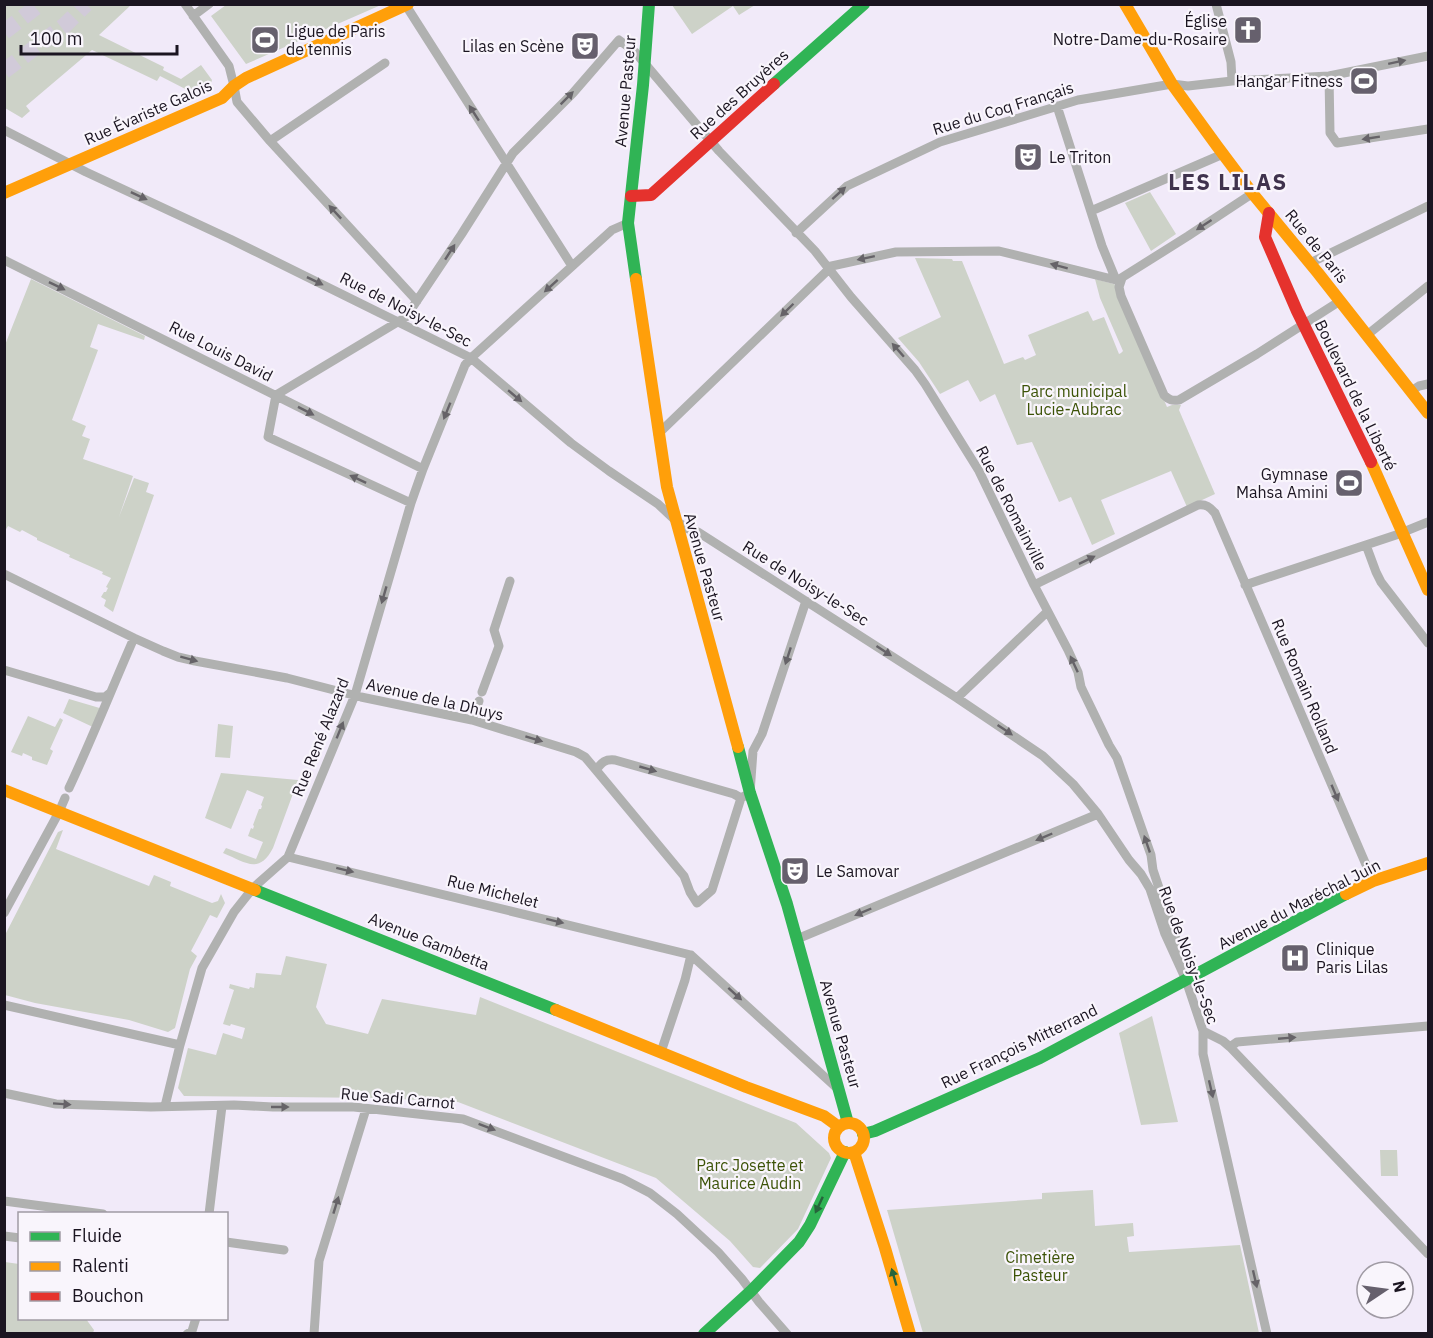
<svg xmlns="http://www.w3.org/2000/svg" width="1433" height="1338" viewBox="0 0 1433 1338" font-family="'IBM Plex Sans',sans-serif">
<rect width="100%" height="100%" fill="#f1eaf9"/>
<path fill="#cdd2c8" d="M 4,5 L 131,5 L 99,35 L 164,67 L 163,70 L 181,79 L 201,65 L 212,80 L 208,92 L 199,96 L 160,76 L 157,81 L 92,50 L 26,106 L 30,111 L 22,118 L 5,108 Z
M 226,5 L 226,4 L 381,5 L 246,64 L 211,16 Z
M 672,5 L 755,5 L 739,15 L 733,6 L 692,34 Z
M 1150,192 L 1176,234 L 1151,251 L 1125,203 Z
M 915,258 L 952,259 L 953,261 L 962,261 L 1004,364 L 1023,357 L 1025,360 L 1036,355 L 1028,335 L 1088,311 L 1093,321 L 1104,317 L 1119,354 L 1121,353 L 1123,351 L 1100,298 L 1095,279 L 1114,284 L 1116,286 L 1120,298 L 1167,407 L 1172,405 L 1181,405 L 1179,410 L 1215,494 L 1187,507 L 1171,471 L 1101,500 L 1115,534 L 1092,545 L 1071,497 L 1059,502 L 1032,442 L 1017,445 L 995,394 L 980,402 L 968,380 L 940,394 L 919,362 L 898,338 L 941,317 Z
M 31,279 L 145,336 L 144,340 L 98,324 L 90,347 L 98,350 L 72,420 L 86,426 L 82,436 L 90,439 L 83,459 L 133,476 L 119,517 L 134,478 L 149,483 L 146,492 L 154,495 L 113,612 L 104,606 L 106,600 L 101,597 L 104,592 L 106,592 L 108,588 L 106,587 L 111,578 L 102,574 L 103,572 L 69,557 L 70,555 L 37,540 L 37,538 L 22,530 L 20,532 L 8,526 L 5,531 L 5,345 Z
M 69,699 L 103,709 L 95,728 L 63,713 Z
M 28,716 L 55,727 L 60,718 L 63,720 L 50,749 L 53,751 L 47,765 L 32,760 L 32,757 L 23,753 L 22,756 L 11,752 Z
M 218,724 L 233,726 L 230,758 L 215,757 Z
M 221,773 L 298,780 L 273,848 C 259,875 245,862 223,853 L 226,848 L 256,859 L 263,842 L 248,836 L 251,828 L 253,829 L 254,826 L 253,825 L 259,809 L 261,809 L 262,806 L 261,805 L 264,797 L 247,790 L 231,829 L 205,818 Z
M 63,830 L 56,849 L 149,886 L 154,875 L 171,882 L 170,886 L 212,903 L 218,901 L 221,894 L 225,903 L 217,918 L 210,915 L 191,951 L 197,956 L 190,969 L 175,1028 L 168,1032 L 129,1020 L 35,1003 L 5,995 L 5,935 L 58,832 Z
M 286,956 L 327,964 L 316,1007 L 326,1024 L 368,1034 L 382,999 L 476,1015 L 480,997 L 796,1123 L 829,1153 L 831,1158 L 798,1229 L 760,1268 L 753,1267 L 730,1241 L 656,1178 L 458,1102 L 379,1098 L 184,1096 L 178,1088 L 188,1048 L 216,1055 L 223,1033 L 242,1039 L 245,1028 L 231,1024 L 230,1026 L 223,1024 L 234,990 L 229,988 L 230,984 L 249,989 L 250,987 L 254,988 L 256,973 L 281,975 Z
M 1152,1016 L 1178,1122 L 1141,1125 L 1119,1033 Z
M 1380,1150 L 1397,1150 L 1398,1176 L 1381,1176 Z
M 1093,1190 L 1095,1226 L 1133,1223 L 1134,1236 L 1127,1237 L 1129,1252 L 1240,1245 L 1259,1333 L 923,1333 L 887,1210 L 1042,1199 L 1042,1193 Z
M 5,1262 L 19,1264 L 20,1318 L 86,1319 L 94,1330 L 93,1333 L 5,1333 Z"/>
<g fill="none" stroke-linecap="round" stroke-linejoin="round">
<path stroke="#d1cad9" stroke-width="16" stroke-dasharray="16 8" stroke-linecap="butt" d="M 4,32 L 40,4
M 4,71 L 65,25 L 86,4"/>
<path stroke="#b0b1b0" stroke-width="9" d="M 185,4 L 229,66 L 234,86 L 237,102 L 270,141 L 417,301
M 405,4 L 572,266
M 1216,4 L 1231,62 L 1232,81
M 193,16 L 209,4
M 1329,76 L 1330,133 L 1337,143 L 1428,129
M 1057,106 L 1102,246 L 1116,280
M 4,130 L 86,172 L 230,239 L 471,358 L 571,443 L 609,471 L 658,504 L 675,520 L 688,529 L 698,532 L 957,698 L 1043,756 L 1073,784 L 1098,814 L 1129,860 L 1141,874 L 1150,889 L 1165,934 L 1186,980 L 1203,1031 L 1203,1054 L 1267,1334
M 270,141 L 385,63
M 1091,211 L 1223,154
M 796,233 L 847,186 L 940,142 L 1078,100 L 1172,84 L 1188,86 L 1232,81 L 1329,76 L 1428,56
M 4,260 L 423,469
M 1310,263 L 1428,206
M 827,267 L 896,252 L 999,251 L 1116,280
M 1122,278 L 1119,287 L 1121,296 L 1164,395 C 1169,400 1172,401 1179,400 L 1257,354 L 1340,301
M 1118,280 L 1188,236 L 1247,197 L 1253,194
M 1367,335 L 1428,286
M 1411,391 L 1419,386 L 1428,384
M 658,434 L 829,269
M 411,503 L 268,437 L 276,395 L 406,317 L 461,235 L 513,153 L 573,93 L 619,40 L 635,52 L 719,151 L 815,251 L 851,297 L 915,370 L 925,384 L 979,471 L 1034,585 L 1068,650 L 1078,672 L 1081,687 L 1109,745 L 1117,758 L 1151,855 L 1153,870 L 1184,963
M 1366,545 L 1376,572 L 1381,582 L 1428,643
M 4,574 L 134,638 L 163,651 L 178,657 L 195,661 L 287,678 L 361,697 L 472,720 L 576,752 L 585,757 L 596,770 L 684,876 L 690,892 L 697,903 L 712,890 L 741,798 L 750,793 L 753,751 L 762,734 L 806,601
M 1034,585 L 1198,505 C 1206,504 1210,507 1215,513 L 1373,881
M 1245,585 L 1396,535 L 1428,522
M 4,670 L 96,697 L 105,697 L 110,693
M 482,692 L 499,646 L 494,630 L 510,581
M 957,698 L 1047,612
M 472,720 L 479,701
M 596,770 C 602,762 605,759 615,760 L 734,794 L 741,798
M 69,788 C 92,739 112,688 134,638
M 288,857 L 691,955 L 839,1090
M 4,913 L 59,812 L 65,798
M 797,939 L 1098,814
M 4,1005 L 180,1045
M 1203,1031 L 1223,1041 L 1230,1047 L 1428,1254
M 1230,1047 L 1237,1042 L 1428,1026
M 661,1052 L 685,980 L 691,955
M 4,1093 L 56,1104 L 151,1107 L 234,1105 L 273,1107 L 354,1107 L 463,1119 L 623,1179 L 650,1193 L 677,1214 L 718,1252 L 742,1279 L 759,1302 L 787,1334
M 165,1106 L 180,1045 L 202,968 L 234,912 L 253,888 L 288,857 L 355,695 L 411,503 L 423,469 L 465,365 L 471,358 L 612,230 L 628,223
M 4,1201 L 103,1214
M 209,1214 L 222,1106
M 4,1236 L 20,1238
M 226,1242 L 284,1250
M 187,1334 L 192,1331 L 196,1318
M 314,1334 L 319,1261 L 366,1109"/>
<path stroke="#30b455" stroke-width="12" d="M 774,84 L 864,4
M 636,279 L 628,223 L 643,85 L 649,4
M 738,747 L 750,793 L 787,904 L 848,1123
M 255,890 L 556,1010
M 863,1134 L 875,1131 L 1040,1058 L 1346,894
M 704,1334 L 751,1291 L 799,1242 L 810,1225 L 845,1152"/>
<path stroke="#ff9f0a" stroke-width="12" d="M 1125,4 L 1172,84 L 1217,146 L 1253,194 L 1318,273 L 1428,413
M 4,193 L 222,98 L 234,86 L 246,78 L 408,4
M 636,279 L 667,487 L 738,747
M 1371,462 L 1428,590
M 4,790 L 255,890
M 1346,894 L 1373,881 L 1428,863
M 556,1010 L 746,1087 L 824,1116 L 839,1127
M834 1138a15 15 0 1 1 30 0a15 15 0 1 1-30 0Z
M 854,1152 L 885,1248 L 910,1334"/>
<path stroke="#e5322d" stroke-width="12" d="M 631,196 L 651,195 L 774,84
M 1269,213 L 1265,237 L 1297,311 L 1371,462"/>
</g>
<defs><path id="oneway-solid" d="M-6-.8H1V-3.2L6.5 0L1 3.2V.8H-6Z" transform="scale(1.5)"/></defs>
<g fill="#666368">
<use href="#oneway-solid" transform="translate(1397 62) rotate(-12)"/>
<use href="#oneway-solid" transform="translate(567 98) rotate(-45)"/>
<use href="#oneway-solid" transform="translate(474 113) rotate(-123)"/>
<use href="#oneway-solid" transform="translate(1371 138) rotate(171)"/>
<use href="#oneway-solid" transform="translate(839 193) rotate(-42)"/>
<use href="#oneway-solid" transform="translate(139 196) rotate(25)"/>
<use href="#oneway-solid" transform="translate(335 212) rotate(-133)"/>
<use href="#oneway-solid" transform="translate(1204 225) rotate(147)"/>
<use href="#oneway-solid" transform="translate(450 252) rotate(-57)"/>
<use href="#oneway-solid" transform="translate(866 258) rotate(168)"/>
<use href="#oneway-solid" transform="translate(1059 266) rotate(-165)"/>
<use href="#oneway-solid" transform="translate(315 281) rotate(26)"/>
<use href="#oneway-solid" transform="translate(57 286) rotate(26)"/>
<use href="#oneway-solid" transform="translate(551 286) rotate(138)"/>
<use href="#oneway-solid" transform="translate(787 310) rotate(136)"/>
<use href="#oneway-solid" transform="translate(898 350) rotate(-131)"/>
<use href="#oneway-solid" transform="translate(515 396) rotate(40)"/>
<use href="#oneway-solid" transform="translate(306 411) rotate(27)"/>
<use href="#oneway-solid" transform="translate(447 411) rotate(112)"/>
<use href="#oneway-solid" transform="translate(358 479) rotate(-155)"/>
<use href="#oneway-solid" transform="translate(1087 560) rotate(-26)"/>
<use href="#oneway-solid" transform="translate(384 595) rotate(106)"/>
<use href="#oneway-solid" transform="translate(884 651) rotate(33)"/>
<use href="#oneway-solid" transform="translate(788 656) rotate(108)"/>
<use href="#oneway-solid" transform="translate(189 659) rotate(15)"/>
<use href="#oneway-solid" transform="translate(1074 664) rotate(-115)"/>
<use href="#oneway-solid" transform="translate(340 730) rotate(-68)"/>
<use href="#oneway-solid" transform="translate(1005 730) rotate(34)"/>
<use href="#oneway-solid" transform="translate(534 739) rotate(17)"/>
<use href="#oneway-solid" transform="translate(648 769) rotate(16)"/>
<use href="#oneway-solid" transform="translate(1335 793) rotate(67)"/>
<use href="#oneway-solid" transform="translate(1044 837) rotate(157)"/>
<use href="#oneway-solid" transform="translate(1147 844) rotate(-109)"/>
<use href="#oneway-solid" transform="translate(345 870) rotate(14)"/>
<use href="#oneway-solid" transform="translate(863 912) rotate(157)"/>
<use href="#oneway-solid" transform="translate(555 921) rotate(14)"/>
<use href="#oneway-solid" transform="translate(735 994) rotate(42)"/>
<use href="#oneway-solid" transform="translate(1287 1038) rotate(-5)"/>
<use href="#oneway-solid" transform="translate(1211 1089) rotate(77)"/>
<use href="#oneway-solid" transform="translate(62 1104) rotate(4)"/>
<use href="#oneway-solid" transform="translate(280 1107)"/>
<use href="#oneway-solid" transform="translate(487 1127) rotate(21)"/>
<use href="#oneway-solid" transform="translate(336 1205) rotate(-73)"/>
<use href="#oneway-solid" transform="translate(1255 1279) rotate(77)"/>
</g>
<g fill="#26643b">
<use href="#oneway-solid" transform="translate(819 1205) rotate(115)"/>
<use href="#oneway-solid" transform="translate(894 1277) rotate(-106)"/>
</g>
<defs>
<g id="church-square" transform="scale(1.5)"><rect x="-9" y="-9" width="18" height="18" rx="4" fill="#66606d" stroke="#f9f5fc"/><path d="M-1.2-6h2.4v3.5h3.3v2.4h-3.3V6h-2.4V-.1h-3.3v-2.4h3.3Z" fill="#fff"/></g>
<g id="stadium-square" transform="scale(1.5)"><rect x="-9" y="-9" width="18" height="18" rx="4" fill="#66606d" stroke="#f9f5fc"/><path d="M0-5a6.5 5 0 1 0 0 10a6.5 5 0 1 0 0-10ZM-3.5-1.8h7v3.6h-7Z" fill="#fff"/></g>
<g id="theatre-square" transform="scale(1.5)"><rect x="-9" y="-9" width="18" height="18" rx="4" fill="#66606d" stroke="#f9f5fc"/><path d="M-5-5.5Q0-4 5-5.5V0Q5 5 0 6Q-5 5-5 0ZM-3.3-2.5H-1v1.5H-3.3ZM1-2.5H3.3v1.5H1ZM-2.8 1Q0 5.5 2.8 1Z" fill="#fff"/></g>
<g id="hospital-square" transform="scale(1.5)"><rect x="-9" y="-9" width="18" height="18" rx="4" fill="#66606d" stroke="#f9f5fc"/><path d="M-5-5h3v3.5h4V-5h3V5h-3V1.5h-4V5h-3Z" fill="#fff"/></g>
</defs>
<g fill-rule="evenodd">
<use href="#church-square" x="1248" y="30"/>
<use href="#stadium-square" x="265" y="40"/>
<use href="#theatre-square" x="585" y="46"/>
<use href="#stadium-square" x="1364" y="81"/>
<use href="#theatre-square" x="1028" y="157"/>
<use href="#stadium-square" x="1349" y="483"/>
<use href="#theatre-square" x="795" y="871"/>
<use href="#hospital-square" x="1295" y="958"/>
</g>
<g text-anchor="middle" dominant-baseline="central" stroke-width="4.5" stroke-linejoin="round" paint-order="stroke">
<g font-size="16" fill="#1b1521" stroke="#f9f5fc" text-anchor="end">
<text x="1227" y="21">Église<tspan x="1227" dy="18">Notre-Dame-du-Rosaire</tspan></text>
<text x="286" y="31" text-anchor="start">Ligue de Paris<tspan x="286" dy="18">de tennis</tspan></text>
<text x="564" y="46">Lilas en Scène</text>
<text x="1343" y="81">Hangar Fitness</text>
<text x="1049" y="157" text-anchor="start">Le Triton</text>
<text x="1328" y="474">Gymnase<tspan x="1328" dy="18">Mahsa Amini</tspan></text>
<text x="816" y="871" text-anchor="start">Le Samovar</text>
<text x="1316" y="949" text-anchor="start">Clinique<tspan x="1316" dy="18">Paris Lilas</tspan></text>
</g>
<g font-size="16" fill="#1b1521" stroke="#f9f5fc">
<text transform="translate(625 91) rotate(-85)">Avenue Pasteur</text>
<text transform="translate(739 94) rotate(-42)">Rue des Bruyères</text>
<text transform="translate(1003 108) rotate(-17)">Rue du Coq Français</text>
<text transform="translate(148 112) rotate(-24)">Rue Évariste Galois</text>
<text transform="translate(1317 246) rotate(51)">Rue de Paris</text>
<text transform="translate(406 309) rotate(27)">Rue de Noisy-le-Sec</text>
<text transform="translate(221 351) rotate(27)">Rue Louis David</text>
<text transform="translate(1356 395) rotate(64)">Boulevard de la Liberté</text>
<text transform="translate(1012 508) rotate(63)">Rue de Romainville</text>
<text transform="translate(705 567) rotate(74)">Avenue Pasteur</text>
<text transform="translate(806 583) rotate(32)">Rue de Noisy-le-Sec</text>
<text transform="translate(1305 686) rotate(67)">Rue Romain Rolland</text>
<text transform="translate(435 699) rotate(13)">Avenue de la Dhuys</text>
<text transform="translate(320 737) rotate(-68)">Rue René Alazard</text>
<text transform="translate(493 891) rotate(14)">Rue Michelet</text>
<text transform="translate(1299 904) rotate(-27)">Avenue du Maréchal Juin</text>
<text transform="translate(429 941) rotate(22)">Avenue Gambetta</text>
<text transform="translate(1189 955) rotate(70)">Rue de Noisy-le-Sec</text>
<text transform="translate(841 1034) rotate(74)">Avenue Pasteur</text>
<text transform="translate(1019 1046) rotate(-26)">Rue François Mitterrand</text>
<text transform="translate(398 1098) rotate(5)">Rue Sadi Carnot</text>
</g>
<g font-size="16" fill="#3c5307" stroke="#f9f5fc">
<text x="1074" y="391">Parc municipal<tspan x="1074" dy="18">Lucie-Aubrac</tspan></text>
<text x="750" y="1165">Parc Josette et<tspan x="750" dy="18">Maurice Audin</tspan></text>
<text x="1040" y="1257">Cimetière<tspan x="1040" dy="18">Pasteur</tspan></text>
</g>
<g font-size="22" font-weight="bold" letter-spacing="1.5" fill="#40334e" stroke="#f9f5fc">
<text x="1228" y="181">LES LILAS</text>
</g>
</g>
<rect width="1433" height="1338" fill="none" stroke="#1b1521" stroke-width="12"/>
<rect x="18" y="1212" width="210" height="108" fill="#f9f5fc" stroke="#a09ba4" stroke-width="1.5"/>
<rect x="30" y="1232" width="30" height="9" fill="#30b455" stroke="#a09ba4" stroke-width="1.5"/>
<text x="72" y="1242" font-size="18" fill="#1b1521">Fluide</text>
<rect x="30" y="1262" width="30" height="9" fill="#ff9f0a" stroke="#a09ba4" stroke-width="1.5"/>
<text x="72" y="1272" font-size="18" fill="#1b1521">Ralenti</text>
<rect x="30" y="1292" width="30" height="9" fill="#e5322d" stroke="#a09ba4" stroke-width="1.5"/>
<text x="72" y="1302" font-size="18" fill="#1b1521">Bouchon</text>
<g transform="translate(1385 1290) rotate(77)"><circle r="28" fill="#f9f5fc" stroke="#a09ba4" stroke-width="1.5"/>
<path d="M0-4.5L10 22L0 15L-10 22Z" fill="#66606d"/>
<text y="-9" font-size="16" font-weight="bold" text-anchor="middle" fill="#1b1521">N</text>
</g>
<path d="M21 45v9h156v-9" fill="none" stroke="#1b1521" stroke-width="3"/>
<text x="30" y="45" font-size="18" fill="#1b1521" stroke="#f9f5fc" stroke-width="4.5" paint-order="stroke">100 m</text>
</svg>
